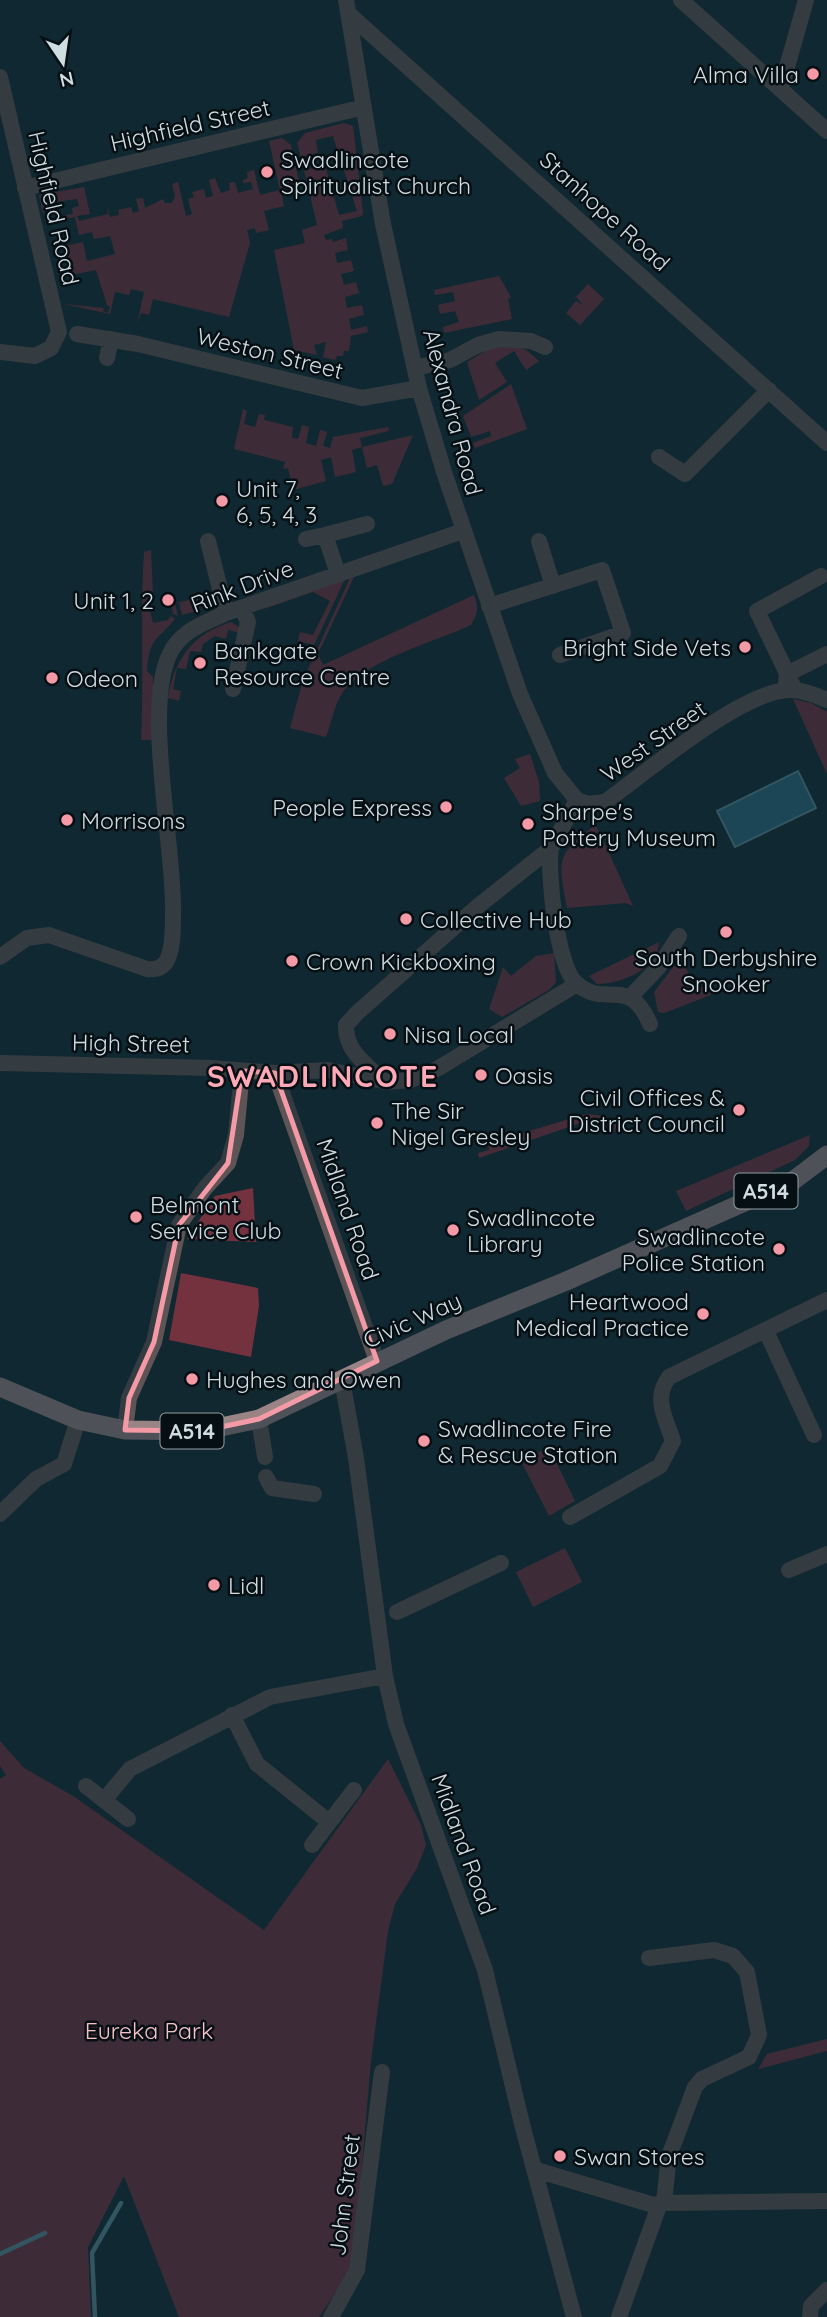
<svg xmlns="http://www.w3.org/2000/svg" width="827" height="2317" viewBox="0 0 827 2317" font-family="Quicksand,sans-serif">
<rect width="100%" height="100%" fill="#112831"/>
<path fill="#74323e" d="M 344,123 L 353,126 L 363,212 L 362,216 L 342,221 L 343,228 L 324,235 L 326,240 L 332,239 L 333,242 L 346,238 L 348,250 L 335,253 L 337,263 L 351,260 L 354,271 L 341,274 L 344,285 L 356,282 L 359,293 L 345,297 L 347,308 L 362,305 L 364,315 L 349,319 L 351,330 L 367,326 L 368,332 L 351,336 L 349,351 L 344,351 L 343,356 L 337,356 L 335,360 L 323,357 L 326,342 L 314,345 L 317,355 L 294,350 L 274,250 L 305,243 L 302,230 L 317,225 L 304,170 L 325,165 L 339,215 L 357,211 L 333,136 L 316,140 L 318,153 L 301,157 L 297,143 L 305,133 Z
M 282,138 L 291,145 L 299,181 L 293,187 L 281,190 L 284,206 L 264,211 L 269,230 L 256,233 L 255,228 L 247,230 L 250,243 L 229,317 L 153,299 L 149,315 L 141,313 L 137,324 L 144,292 L 131,289 L 129,295 L 115,292 L 110,314 L 64,304 L 104,308 L 103,311 L 108,313 L 110,307 L 107,305 L 96,270 L 71,275 L 65,246 L 83,242 L 87,261 L 115,254 L 110,236 L 94,239 L 92,232 L 79,235 L 75,217 L 58,220 L 58,217 L 73,214 L 72,208 L 79,206 L 77,199 L 55,202 L 43,213 L 39,195 L 84,187 L 90,214 L 77,216 L 79,221 L 108,214 L 107,205 L 110,217 L 119,215 L 118,210 L 131,207 L 133,213 L 139,211 L 136,199 L 143,198 L 145,208 L 163,199 L 165,203 L 172,203 L 175,196 L 172,184 L 178,182 L 186,216 L 192,214 L 188,199 L 194,197 L 192,192 L 204,189 L 206,198 L 213,196 L 209,180 L 215,178 L 221,193 L 230,190 L 229,183 L 235,182 L 238,193 L 253,189 L 251,182 L 243,183 L 243,180 L 248,178 L 247,172 L 254,170 L 260,195 L 280,190 L 269,141 Z
M 499,276 L 511,297 L 508,299 L 512,319 L 444,333 L 443,327 L 459,322 L 455,311 L 440,314 L 438,305 L 455,301 L 453,292 L 435,295 L 434,290 Z
M 588,284 L 604,299 L 580,325 L 566,313 L 576,301 L 583,305 L 576,297 Z
M 512,345 L 526,350 L 539,361 L 526,370 L 514,351 L 495,363 L 507,382 L 479,400 L 467,362 L 493,346 Z
M 511,384 L 527,429 L 475,448 L 473,443 L 491,436 L 490,431 L 471,437 L 463,416 Z
M 243,409 L 247,411 L 244,424 L 255,427 L 259,414 L 265,415 L 264,420 L 293,427 L 292,438 L 298,439 L 302,425 L 309,427 L 306,443 L 316,446 L 320,430 L 327,432 L 323,446 L 330,448 L 333,437 L 388,427 L 389,431 L 360,438 L 362,447 L 352,450 L 356,472 L 335,477 L 331,457 L 321,460 L 326,481 L 293,490 L 288,468 L 283,469 L 285,462 L 234,449 Z
M 413,435 L 392,484 L 383,486 L 377,465 L 367,468 L 362,447 Z
M 151,550 L 153,596 L 147,598 L 153,623 L 168,620 L 173,613 L 171,604 L 198,598 L 200,610 L 182,615 L 179,603 L 175,603 L 178,616 L 172,613 L 171,616 L 175,619 C 158,640 149,637 147,671 L 153,677 L 153,740 L 141,740 C 144,678 140,614 144,552 Z
M 354,577 L 318,654 L 323,665 L 474,595 C 479,608 478,613 471,625 C 435,642 363,660 341,695 C 334,707 331,724 326,737 L 290,728 L 303,680 L 350,578 Z
M 345,579 L 314,645 L 298,641 L 300,632 L 313,635 L 330,601 L 313,592 L 267,608 L 257,621 L 268,606 Z
M 231,622 L 239,627 L 240,633 L 228,630 L 226,639 L 215,636 L 203,644 L 201,652 L 190,651 L 186,669 L 177,668 L 173,689 L 181,691 L 179,701 L 168,698 C 174,660 192,634 231,622 Z
M 793,699 L 811,703 L 827,712 L 827,774 Z
M 530,754 L 539,782 L 540,801 L 521,806 L 504,778 L 520,768 L 515,759 Z
M 595,825 L 600,833 L 633,906 L 626,903 L 567,908 C 558,858 555,857 595,825 Z
M 659,942 C 658,969 621,984 597,984 L 589,976 Z
M 554,953 L 556,982 L 549,990 L 502,1017 L 489,1009 L 503,967 L 511,976 L 536,956 Z
M 674,966 L 685,966 L 696,989 L 707,985 L 711,995 L 664,1013 L 658,1012 L 654,992 Z
M 810,1135 L 809,1146 L 795,1160 L 686,1211 L 676,1191 Z
M 253,1188 L 256,1242 L 187,1239 L 215,1196 Z
M 181,1273 L 258,1288 L 259,1306 L 251,1357 L 169,1340 Z
M 549,1447 L 575,1501 L 549,1516 L 521,1461 Z
M 565,1548 L 582,1582 L 533,1607 L 516,1572 Z
M 0,1741 L 24,1768 L 73,1796 L 264,1930 L 388,1759 L 421,1825 L 426,1845 L 417,1868 L 395,1904 L 388,1931 L 371,2061 L 353,2267 L 319,2317 L 179,2317 L 124,2176 L 88,2247 L 91,2317 L 0,2317 L 0,1779 L 6,1775 L 0,1766 Z
M 827,2039 L 827,2051 L 758,2069 L 767,2054 Z"/>
<path fill="#882f42" d="M 585,1114 L 605,1116 L 618,1124 L 614,1132 L 598,1123 L 583,1122 L 479,1158 L 478,1153 L 489,1150 L 488,1144 Z"/>
<path fill="#2a6980" stroke="#5c8c9d" stroke-width="2" d="M 798,771 L 816,808 L 735,847 L 717,811 Z"/>
<g fill="none" stroke-linecap="round" stroke-linejoin="round">
<path stroke="#5c8c9d" stroke-width="4.5" d="M 0,2254 L 45,2233
M 95,2317 L 92,2253 L 121,2203"/>
<path stroke="#5f5455" stroke-width="16" d="M 346,0 L 383,224 L 419,388 L 444,472 L 520,694 L 555,773 L 577,800 L 588,804 L 605,802 C 646,773 742,690 790,690 C 803,690 815,695 827,700
M 681,0 L 827,131
M 350,15 L 827,443
M 0,77 L 59,332 L 51,348 L 35,356 L 0,352
M 781,88 L 806,0
M 25,188 L 364,107
M 77,334 L 138,344 L 362,398 L 419,388
M 107,358 L 111,339
M 415,368 L 450,360 L 478,345 L 499,339 L 531,341 L 545,347
M 659,457 L 685,474 L 769,390
M 306,539 L 325,535
M 208,541 L 226,613
M 539,541 L 553,586
M 338,574 L 325,535 L 367,524
M 489,606 L 602,570 L 623,633 L 560,655
M 786,683 L 787,674 L 827,654
M 233,689 L 248,622 L 242,608
M 795,690 L 757,611 L 821,576
M 551,848 C 547,873 557,966 576,983 C 605,1010 628,973 650,1024
M 0,957 L 27,938 L 49,935 L 147,969 C 156,970 164,968 168,958 C 173,946 173,929 173,916 C 176,850 140,699 173,648 C 185,629 207,622 226,613 L 463,531
M 577,984 L 437,1069 L 411,1080 L 385,1082 C 368,1066 345,1052 346,1025 L 357,1013 L 477,907 L 551,848 L 577,800
M 631,996 L 658,968 L 679,936
M 0,1063 L 212,1068 L 275,1073 L 328,1070 L 383,1081
M 275,1073 L 377,1361
M 766,1331 L 814,1435
M 342,1380 L 356,1458 L 385,1676 L 396,1724 L 485,1970 L 523,2128 L 574,2317
M 259,1419 L 265,1457
M 125,1430 L 129,1398 L 154,1342 L 179,1225 L 205,1188 L 228,1163 L 236,1135 L 242,1071
M 266,1477 L 272,1488 L 314,1494
M 0,1514 L 36,1479 L 64,1464 L 78,1420
M 570,1517 L 660,1466 L 673,1441 C 665,1417 653,1398 669,1377 L 827,1300
M 789,1570 L 827,1554
M 397,1612 L 501,1563
M 232,1715 L 257,1764 L 329,1822
M 86,1786 L 128,1819
M 105,1799 L 130,1769 L 270,1697 L 385,1676
M 312,1845 L 354,1790
M 649,1958 L 714,1950 L 733,1956 L 747,1972 L 759,2035 L 749,2057 L 702,2079 L 695,2087 L 669,2156 L 664,2202
M 536,2170 L 657,2206
M 331,2317 L 357,2270 L 382,2072
M 619,2317 L 660,2203 L 827,2201
M 810,2317 L 811,2306 L 827,2290"/>
<path stroke="#9a8385" stroke-width="19" d="M 0,1387 L 78,1420 L 125,1430 L 202,1431 L 259,1419 L 446,1330 L 564,1282 L 794,1180 L 827,1155"/>
</g>
<path d="M0 0H827V2317H0ZM 242,1071 L 275,1073 L 377,1361 L 259,1419 L 202,1431 L 125,1430 L 129,1398 L 154,1342 L 179,1225 L 228,1163 Z" fill="#112831" fill-opacity=".55" fill-rule="evenodd"/>
<path fill="none" stroke="#f49aa7" stroke-width="5" stroke-linejoin="round" d="M 242,1071 L 275,1073 L 377,1361 L 259,1419 L 202,1431 L 125,1430 L 129,1398 L 154,1342 L 179,1225 L 228,1163 Z"/>
<g fill="#f49aa7" stroke="#060f13" stroke-width="2.5">
<circle cx="813" cy="74" r="7"/>
<circle cx="267" cy="172" r="7"/>
<circle cx="222" cy="501" r="7"/>
<circle cx="168" cy="600" r="7"/>
<circle cx="745" cy="647" r="7"/>
<circle cx="200" cy="663" r="7"/>
<circle cx="52" cy="678" r="7"/>
<circle cx="446" cy="807" r="7"/>
<circle cx="67" cy="820" r="7"/>
<circle cx="528" cy="824" r="7"/>
<circle cx="406" cy="919" r="7"/>
<circle cx="726" cy="932" r="7"/>
<circle cx="292" cy="961" r="7"/>
<circle cx="390" cy="1034" r="7"/>
<circle cx="481" cy="1075" r="7"/>
<circle cx="739" cy="1110" r="7"/>
<circle cx="377" cy="1123" r="7"/>
<circle cx="136" cy="1217" r="7"/>
<circle cx="453" cy="1230" r="7"/>
<circle cx="779" cy="1249" r="7"/>
<circle cx="703" cy="1314" r="7"/>
<circle cx="192" cy="1379" r="7"/>
<circle cx="424" cy="1441" r="7"/>
<circle cx="214" cy="1585" r="7"/>
<circle cx="560" cy="2156" r="7"/>
</g>
<g text-anchor="middle" dominant-baseline="central" stroke-width="5" stroke-linejoin="round" paint-order="stroke">
<g fill="#060f13" stroke="#939ea4" stroke-width="2">
<rect x="734.5" y="1173.5" width="63" height="35" rx="5"/>
<rect x="160.5" y="1413.5" width="63" height="35" rx="5"/>
</g>
<g font-size="21" font-weight="bold" fill="#cfdce2">
<text x="766" y="1191">A514</text>
<text x="192" y="1431">A514</text>
</g>
<g font-size="23" fill="#cfdce2" stroke="#060f13" text-anchor="start">
<text x="799" y="74" text-anchor="end">Alma Villa</text>
<text x="281" y="159">Swadlincote<tspan x="281" dy="26">Spiritualist Church</tspan></text>
<text x="236" y="488">Unit 7,<tspan x="236" dy="26">6, 5, 4, 3</tspan></text>
<text x="154" y="600" text-anchor="end">Unit 1, 2</text>
<text x="731" y="647" text-anchor="end">Bright Side Vets</text>
<text x="214" y="650">Bankgate<tspan x="214" dy="26">Resource Centre</tspan></text>
<text x="66" y="678">Odeon</text>
<text x="432" y="807" text-anchor="end">People Express</text>
<text x="542" y="811">Sharpe's<tspan x="542" dy="26">Pottery Museum</tspan></text>
<text x="81" y="820">Morrisons</text>
<text x="420" y="919">Collective Hub</text>
<text x="726" y="957" text-anchor="middle">South Derbyshire<tspan x="726" dy="26">Snooker</tspan></text>
<text x="306" y="961">Crown Kickboxing</text>
<text x="404" y="1034">Nisa Local</text>
<text x="495" y="1075">Oasis</text>
<text x="725" y="1097" text-anchor="end">Civil Offices &amp;<tspan x="725" dy="26">District Council</tspan></text>
<text x="391" y="1110">The Sir<tspan x="391" dy="26">Nigel Gresley</tspan></text>
<text x="150" y="1204">Belmont<tspan x="150" dy="26">Service Club</tspan></text>
<text x="467" y="1217">Swadlincote<tspan x="467" dy="26">Library</tspan></text>
<text x="765" y="1236" text-anchor="end">Swadlincote<tspan x="765" dy="26">Police Station</tspan></text>
<text x="689" y="1301" text-anchor="end">Heartwood<tspan x="689" dy="26">Medical Practice</tspan></text>
<text x="206" y="1379">Hughes and Owen</text>
<text x="438" y="1428">Swadlincote Fire<tspan x="438" dy="26">&amp; Rescue Station</tspan></text>
<text x="228" y="1585">Lidl</text>
<text x="574" y="2156">Swan Stores</text>
</g>
<g font-size="23" fill="#cfdce2" stroke="#060f13">
<text transform="translate(190 125) rotate(-13)">Highfield Street</text>
<text transform="translate(54 208) rotate(77)">Highfield Road</text>
<text transform="translate(605 211) rotate(42)">Stanhope Road</text>
<text transform="translate(270 353) rotate(14)">Weston Street</text>
<text transform="translate(453 412) rotate(75)">Alexandra Road</text>
<text transform="translate(242 586) rotate(-21)">Rink Drive</text>
<text transform="translate(653 741) rotate(-35)">West Street</text>
<text transform="translate(131 1043) rotate(1)">High Street</text>
<text transform="translate(348 1209) rotate(71)">Midland Road</text>
<text transform="translate(412 1320) rotate(-24)">Civic Way</text>
<text transform="translate(464 1844) rotate(70)">Midland Road</text>
<text transform="translate(344 2195) rotate(-83)">John Street</text>
</g>
<g font-size="23" fill="#f6c1c7" stroke="#060f13">
<text x="149" y="2030">Eureka Park</text>
</g>
<g font-size="30" font-weight="bold" letter-spacing="2" fill="#fea9b5" stroke="#060f13">
<text x="323" y="1076">SWADLINCOTE</text>
</g>
</g>
<g transform="translate(63 63) rotate(167)" stroke="#060f13" stroke-width="5" paint-order="stroke">
<path d="M0-5L12 26L0 18L-12 26Z" fill="#cfdce2"/>
<text y="-10" font-size="19" font-weight="bold" text-anchor="middle" fill="#cfdce2">N</text>
</g>
</svg>
